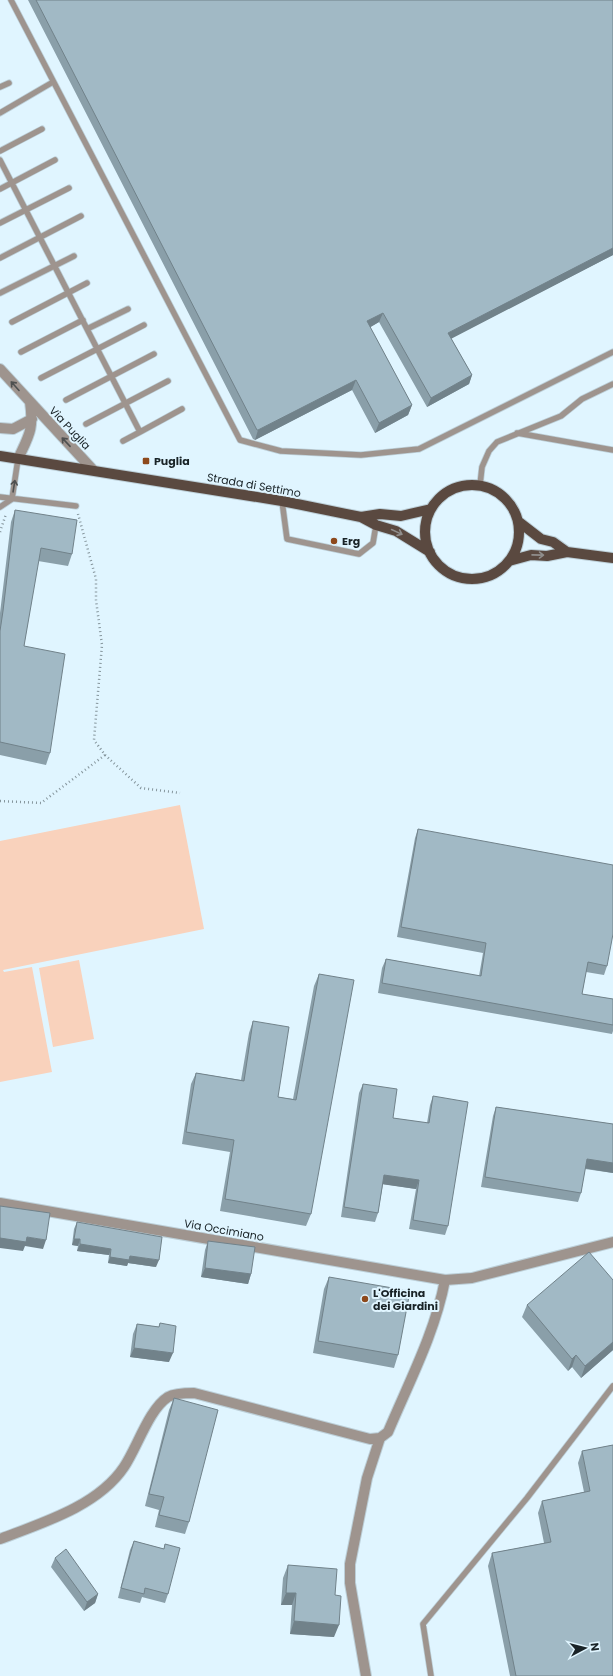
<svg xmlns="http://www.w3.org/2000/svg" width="613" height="1676" viewBox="0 0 613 1676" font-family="Poppins,sans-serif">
<rect width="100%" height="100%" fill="#e0f5ff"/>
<path fill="#f9d2bc" d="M 180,805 L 204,929 L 3,970 L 4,972 L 32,967 L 52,1072 L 0,1082 L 0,841 Z
M 79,960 L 94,1039 L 53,1047 L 39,968 Z"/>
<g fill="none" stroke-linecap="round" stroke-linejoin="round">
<g stroke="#bccfd8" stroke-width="7">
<path id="service" d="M 11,0 L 240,440 L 281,451 L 361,455 L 419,449 L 613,352
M 0,87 L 9,83
M 0,113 L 53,82
M 0,151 L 42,129
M 0,160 L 140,432 L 123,441
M 0,189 L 55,160
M 0,223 L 69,188
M 0,258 L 81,216
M 0,293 L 74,256
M 12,322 L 87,283
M 87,329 L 128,309
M 21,352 L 83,320
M 41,378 L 144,325
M 66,400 L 154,354
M 86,424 L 168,381
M 140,432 L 182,409
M 517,433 L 613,450
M 480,485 L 482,467 L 489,451 L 497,442 L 561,416 L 582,399 L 613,384
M 0,497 L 76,506
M 282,501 L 287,539 L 359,554 L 373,543 L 376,525
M 0,507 L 12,499 L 18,459
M 431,1676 L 423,1624 L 527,1498 L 613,1386"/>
</g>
<g stroke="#bccfd8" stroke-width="12">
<path id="minor" d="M 0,369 L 93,470
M 0,428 L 13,429 L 32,419
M 18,459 C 29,435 34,430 30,402
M 0,1203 L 445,1280
M 0,1539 C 42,1523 98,1506 124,1467 C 137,1448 149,1409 168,1397 C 175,1393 186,1393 194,1393 L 370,1439 L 380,1438 L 388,1432 C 409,1382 435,1333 445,1280 L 472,1278 L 613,1242
M 366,1676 L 350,1583 L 350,1564 L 367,1478 L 380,1438"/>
</g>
<g stroke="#bccfd8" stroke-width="12">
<path id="primary" d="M 0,456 L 282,501 L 361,517 L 376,525 L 396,531 L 430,552
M425 532a47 47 0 1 1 94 0a47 47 0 1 1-94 0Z
M 361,517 L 380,514 L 401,516 L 431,509
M 519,522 L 541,539 L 553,542 L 567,552
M 509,561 L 531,555 L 547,556 L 567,552 L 613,558"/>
</g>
<path stroke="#85959c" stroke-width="2.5" stroke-dasharray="1 3" stroke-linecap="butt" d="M 0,532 L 6,514
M 105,755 L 141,788 L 180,793
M 0,801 L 41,803 L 105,755 L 94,740 L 102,645 L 96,600 L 96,579 L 78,514"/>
<use href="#service" stroke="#9e948e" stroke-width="5.5"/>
<use href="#minor" stroke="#9e948e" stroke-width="10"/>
<use href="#primary" stroke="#5a4940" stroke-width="10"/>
</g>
<path fill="#8a9fa9" d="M 28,0 L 613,0 L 613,255 L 451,338 L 472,375 L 469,384 L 427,407 L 379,322 L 370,327 L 412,405 L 408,415 L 375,433 L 352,390 L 255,440 L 253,439 Z
M 15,510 L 72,554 L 68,566 L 38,561 L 24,646 L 50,753 L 46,765 L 0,755 L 0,613 L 11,522 Z
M 418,829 L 607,966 L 604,975 L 586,972 L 582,994 L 613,999 L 613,1031 L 612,1034 L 378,993 L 382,968 L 386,959 L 479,976 L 483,953 L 397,937 L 415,838 Z
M 319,974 L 311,1214 L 306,1226 L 220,1211 L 230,1152 L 182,1144 L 191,1084 L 196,1073 L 241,1080 L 249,1033 L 253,1021 L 278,1097 L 293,1099 L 314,986 Z
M 363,1084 L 393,1118 L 427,1123 L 430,1105 L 433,1096 L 448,1226 L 445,1235 L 409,1229 L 416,1189 L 383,1184 L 378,1213 L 375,1222 L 341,1217 L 359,1093 Z
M 496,1107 L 613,1124 L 613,1173 L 585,1169 L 581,1193 L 578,1202 L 481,1187 L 493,1116 Z
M 77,1222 L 156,1267 L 128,1263 L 127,1266 L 108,1263 L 109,1255 L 77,1251 L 78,1246 L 72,1245 L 74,1229 Z
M 208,1241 L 251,1274 L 248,1284 L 201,1277 L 205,1250 Z
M 329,1277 L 398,1355 L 394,1368 L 313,1353 L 324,1289 Z
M 613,1280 L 613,1350 L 581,1378 L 572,1367 L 568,1371 L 522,1317 L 527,1305 Z
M 160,1323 L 169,1362 L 130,1357 L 133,1334 L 137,1324 L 159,1327 Z
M 174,1398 L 189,1522 L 185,1534 L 155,1527 L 159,1510 L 145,1506 L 169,1410 Z
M 613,1445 L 613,1676 L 510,1676 L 488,1566 L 492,1553 L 544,1543 L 538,1513 L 542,1501 L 584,1492 L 578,1463 L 582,1451 Z
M 134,1541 L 164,1549 L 165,1544 L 168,1594 L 165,1603 L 142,1597 L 140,1603 L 118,1598 L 130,1550 Z
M 55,1558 L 98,1594 L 95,1603 L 84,1611 L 51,1567 Z
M 288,1565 L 335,1595 L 334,1637 L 290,1634 L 292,1605 L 281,1605 L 283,1578 Z"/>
<path fill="#71828a" d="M 613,248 L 613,255 L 445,342 L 448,333 Z
M 383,313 L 379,322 L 364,331 L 367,321 Z
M 472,375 L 469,384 L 427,407 L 431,398 Z
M 356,380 L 352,390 L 255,440 L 258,430 Z
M 412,405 L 408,415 L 375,433 L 379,423 Z
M 587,1159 L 613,1163 L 613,1173 L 583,1168 Z
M 384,1175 L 419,1180 L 416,1189 L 381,1184 Z
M 27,1237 L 46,1240 L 43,1249 L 25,1246 L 23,1251 L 0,1248 L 0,1238 Z
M 74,1239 L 80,1239 L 78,1246 L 72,1245 Z
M 80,1244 L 111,1249 L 109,1255 L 77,1251 Z
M 130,1256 L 159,1260 L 156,1267 L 128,1263 L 127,1266 L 108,1263 L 110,1257 Z
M 205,1268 L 251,1274 L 248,1284 L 201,1277 Z
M 613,1342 L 613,1350 L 581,1378 L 585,1366 Z
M 134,1348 L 173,1353 L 169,1362 L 130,1357 Z
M 576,1355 L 572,1367 L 568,1371 L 572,1359 Z
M 286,1593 L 296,1593 L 292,1605 L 281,1605 Z
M 98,1594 L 95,1603 L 84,1611 L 87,1602 Z
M 294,1621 L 339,1625 L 334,1637 L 290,1634 Z"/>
<path fill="#a1b9c5" stroke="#71828a" d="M 36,0 L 613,0 L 613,248 L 448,333 L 472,375 L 431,398 L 383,313 L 367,321 L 412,405 L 379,423 L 356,380 L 258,430 L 257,430 Z
M 15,510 L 77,520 L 72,554 L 41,548 L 24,646 L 65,654 L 50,753 L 0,742 L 0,631 L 3,611 Z
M 418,829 L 613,865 L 613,934 L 607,966 L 588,962 L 582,994 L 613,999 L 613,1025 L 382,983 L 386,959 L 481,976 L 486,943 L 401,927 Z
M 319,974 L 354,980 L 311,1214 L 225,1199 L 234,1140 L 186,1132 L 196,1073 L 244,1081 L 253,1021 L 289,1027 L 278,1097 L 296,1100 Z
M 363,1084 L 397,1089 L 393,1118 L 429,1123 L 433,1096 L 468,1102 L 448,1226 L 413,1220 L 419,1180 L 384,1175 L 378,1213 L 344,1207 Z
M 496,1107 L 613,1124 L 613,1163 L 587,1159 L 581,1193 L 485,1177 Z
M 0,1206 L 50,1213 L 46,1240 L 27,1237 L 26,1242 L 0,1238 Z
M 77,1222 L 162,1237 L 159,1260 L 130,1256 L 129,1260 L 110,1257 L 111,1249 L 80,1244 L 80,1239 L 74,1239 Z
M 208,1241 L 255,1247 L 251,1274 L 205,1268 Z
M 589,1252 L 613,1280 L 613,1342 L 585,1366 L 576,1355 L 572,1359 L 527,1305 Z
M 329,1277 L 410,1291 L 398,1355 L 318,1341 Z
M 160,1323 L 176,1326 L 173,1353 L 134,1348 L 137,1324 L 159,1327 Z
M 174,1398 L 218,1410 L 189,1522 L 159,1515 L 164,1497 L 149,1494 Z
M 613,1445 L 613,1676 L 516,1676 L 492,1553 L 551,1542 L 542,1501 L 590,1491 L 582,1451 Z
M 134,1541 L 164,1549 L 165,1544 L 180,1548 L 168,1594 L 145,1588 L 144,1594 L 121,1588 Z
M 66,1549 L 98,1594 L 87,1602 L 55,1558 Z
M 288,1565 L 337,1569 L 335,1595 L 341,1596 L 339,1625 L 294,1621 L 296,1593 L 286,1593 Z"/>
<defs><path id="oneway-shaft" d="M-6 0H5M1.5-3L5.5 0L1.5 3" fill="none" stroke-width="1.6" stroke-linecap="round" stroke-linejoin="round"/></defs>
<g stroke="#4e5050">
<use href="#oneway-shaft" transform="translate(15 386) rotate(-132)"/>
<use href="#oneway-shaft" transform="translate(66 442) rotate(-133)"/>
<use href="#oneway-shaft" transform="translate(14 486) rotate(-81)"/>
</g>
<g stroke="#908e8c">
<use href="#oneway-shaft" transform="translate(397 532) rotate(25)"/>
<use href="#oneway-shaft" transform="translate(538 555) rotate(1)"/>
</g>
<g fill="#8d491c" stroke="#e0f5ff" stroke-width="1.5">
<rect x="142" y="457" width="8" height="8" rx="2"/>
<circle cx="334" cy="541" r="4"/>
<circle cx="365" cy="1299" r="4"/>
</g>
<g text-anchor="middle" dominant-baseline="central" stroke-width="4" stroke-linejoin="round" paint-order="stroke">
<g font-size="11" fill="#192327" stroke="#e0f5ff">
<text transform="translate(70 428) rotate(47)">Via Puglia</text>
<text transform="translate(254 485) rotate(10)">Strada di Settimo</text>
<text transform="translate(224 1230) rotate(10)">Via Occimiano</text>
</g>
<g font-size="11" font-weight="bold" fill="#192327" stroke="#e0f5ff" text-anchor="start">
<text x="154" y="461">Puglia</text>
<text x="342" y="541">Erg</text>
<text x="373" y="1293">L'Officina<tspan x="373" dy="13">dei Giardini</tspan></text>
</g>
</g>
<g transform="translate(585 1648) rotate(83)" stroke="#e0f5ff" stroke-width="3" paint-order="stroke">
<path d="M0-3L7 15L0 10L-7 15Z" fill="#192327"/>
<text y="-6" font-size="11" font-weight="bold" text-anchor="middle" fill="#192327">N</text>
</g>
</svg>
